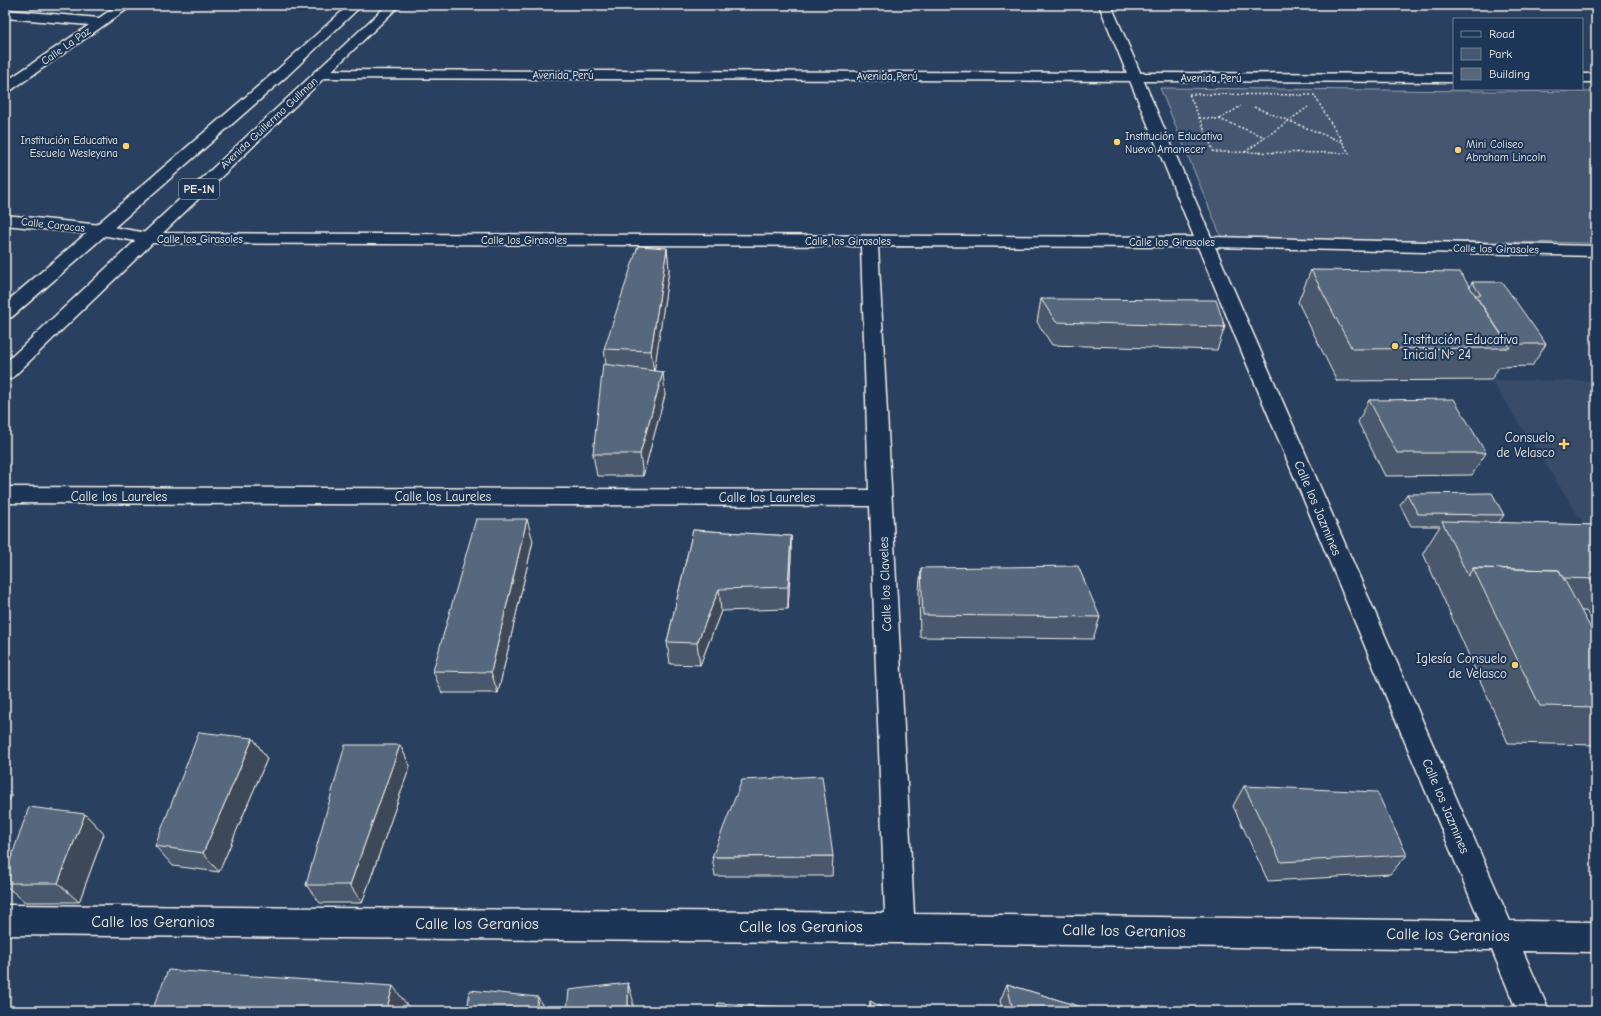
<svg xmlns="http://www.w3.org/2000/svg" width="1601" height="1016" viewBox="0 0 1601 1016" font-family="'Comic Neue',sans-serif">
<rect width="100%" height="100%" fill="#2a4060"/>
<filter id="ink" filterUnits="userSpaceOnUse"><feTurbulence type="fractalNoise" baseFrequency=".025" numOctaves="2"/><feDisplacementMap in="SourceGraphic" scale="8" xChannelSelector="R" yChannelSelector="G"/><feConvolveMatrix kernelMatrix="1 2 1 2 8 2 1 2 1" color-interpolation-filters="sRGB"/></filter>
<g filter="url(#ink)">
<path fill="#374c69" d="M 1491,380 L 1596,381 L 1596,543 L 1573,507 Z"/>
<path fill="#445771" stroke="#9ca4ac" d="M 1160,88 L 1596,92 L 1596,243 L 1222,239 Z"/>
<g fill="none" stroke-linecap="round" stroke-linejoin="round">
<g stroke="#f4f1e8" stroke-width="3">
<path id="minor" d="M 118,5 L 133,5 L 10,91 L 5,92 L 5,82 L 89,25 L 5,18 L 5,10 L 99,18 Z
M 1099,5 L 1111,5 L 1211,237 L 1596,246 L 1596,256 L 1215,247 L 1510,921 L 1596,922 L 1596,952 L 1523,951 L 1549,1011 L 1517,1011 L 1492,950 L 900,943 L 5,935 L 5,905 L 885,913 L 870,506 L 5,503 L 5,487 L 869,490 L 861,246 L 147,243 L 101,235 L 5,225 L 5,215 L 101,225 L 147,233 L 1194,237 ZM 878,246 L 1198,247 L 1480,921 L 914,914 Z"/>
</g>
<g stroke="#f4f1e8" stroke-width="3">
<path id="tertiary" d="M 320,70 L 1454,74 L 1454,82 L 320,78 L 315,77 L 313,74 L 315,71 Z
M 1582,74 L 1596,74 L 1596,82 L 1582,82 Z"/>
</g>
<g stroke="#f4f1e8" stroke-width="3">
<path id="primary" d="M 349,5 L 362,5 L 287,76 L 12,317 L 5,319 L 5,303 L 277,70 Z
M 387,5 L 400,5 L 12,378 L 5,380 L 5,363 Z"/>
</g>
<path stroke="#f4f1e8" stroke-width="1.5" stroke-dasharray="2 2" stroke-linecap="butt" d="M 1189,94 L 1314,95 L 1349,153 L 1214,152 Z
M 1254,107 L 1342,142
M 1199,118 L 1219,119 L 1265,137
M 1220,119 L 1241,106
M 1245,152 L 1308,107"/>
<use href="#minor" fill="#1d3557" fill-rule="evenodd"/>
<use href="#tertiary" fill="#1d3557" fill-rule="evenodd"/>
<use href="#primary" fill="#1d3557" fill-rule="evenodd"/>
</g>
<path fill="#4a596c" stroke="#f4f1e8" d="M 667,248 L 669,270 L 654,371 L 665,395 L 643,476 L 597,476 L 593,454 L 606,364 L 604,349 Z
M 1311,270 L 1470,287 L 1472,282 L 1546,344 L 1532,366 L 1499,367 L 1491,380 L 1337,381 L 1298,302 Z
M 1041,299 L 1225,327 L 1217,350 L 1052,345 L 1037,322 Z
M 1369,400 L 1486,453 L 1472,475 L 1385,476 L 1358,422 Z
M 1407,494 L 1504,515 L 1498,523 L 1596,525 L 1596,628 L 1586,611 L 1581,611 L 1596,638 L 1596,745 L 1508,743 L 1423,553 L 1440,526 L 1411,526 L 1400,505 Z
M 693,530 L 791,536 L 791,558 L 788,609 L 721,611 L 700,665 L 670,664 L 667,642 Z
M 533,541 L 498,693 L 442,693 L 433,671 Z
M 921,568 L 1100,617 L 1093,639 L 920,637 L 919,591 Z
M 253,738 L 267,759 L 219,872 L 173,866 L 155,846 Z
M 400,745 L 410,766 L 362,903 L 320,903 L 306,885 Z
M 1244,786 L 1407,855 L 1390,874 L 1268,881 L 1233,806 Z
M 85,814 L 104,834 L 79,902 L 25,902 L 5,885 L 5,875 Z
M 833,856 L 832,876 L 715,876 L 712,857 Z
M 1007,984 L 1094,1011 L 1003,1011 L 1000,1001 Z
M 870,1001 L 888,1011 L 869,1011 Z"/>
<path fill="#3c4858" stroke="#f4f1e8" d="M 667,248 L 669,270 L 654,373 L 651,351 Z
M 663,372 L 665,395 L 643,476 L 640,454 Z
M 527,519 L 533,541 L 498,693 L 491,672 Z
M 791,536 L 791,558 L 788,609 L 788,587 Z
M 719,589 L 721,611 L 700,665 L 697,643 Z
M 253,738 L 267,759 L 219,872 L 203,853 Z
M 400,745 L 410,766 L 362,903 L 350,885 Z
M 5,788 L 12,795 L 5,807 Z
M 85,814 L 104,834 L 79,902 L 58,883 Z
M 628,983 L 633,1000 L 633,1011 L 628,1011 Z
M 393,986 L 410,1009 L 410,1011 L 386,1011 Z
M 538,997 L 545,1011 L 536,1011 Z"/>
<path fill="#56677d" stroke="#f4f1e8" d="M 638,246 L 667,248 L 651,351 L 604,349 Z
M 1311,270 L 1460,272 L 1510,348 L 1352,349 Z
M 1472,282 L 1502,282 L 1546,344 L 1508,344 L 1475,295 L 1481,295 Z
M 1041,299 L 1216,300 L 1225,327 L 1056,322 Z
M 603,364 L 663,372 L 640,454 L 593,454 Z
M 1454,399 L 1486,453 L 1397,453 L 1369,400 Z
M 1492,493 L 1504,515 L 1418,514 L 1407,494 Z
M 476,519 L 527,519 L 491,672 L 433,671 Z
M 1442,521 L 1596,525 L 1596,579 L 1563,578 L 1559,570 L 1473,568 L 1468,576 Z
M 693,530 L 791,536 L 788,587 L 719,589 L 697,643 L 667,642 Z
M 1078,566 L 1100,617 L 923,615 L 921,568 Z
M 1473,568 L 1559,570 L 1596,638 L 1596,707 L 1540,706 Z
M 199,732 L 253,738 L 203,853 L 155,846 Z
M 345,745 L 400,745 L 350,885 L 306,885 Z
M 822,776 L 833,856 L 712,857 L 742,780 Z
M 1244,786 L 1377,792 L 1407,855 L 1281,862 Z
M 29,807 L 85,814 L 58,883 L 5,883 L 5,875 Z
M 168,970 L 393,986 L 386,1011 L 152,1011 Z
M 628,983 L 628,1011 L 567,1011 L 569,990 Z
M 1007,984 L 1094,1011 L 1013,1011 Z
M 470,990 L 538,997 L 536,1011 L 467,1011 Z
M 870,1001 L 888,1011 L 871,1011 Z
M 718,1003 L 805,1009 L 805,1011 L 718,1011 Z"/>
</g>
<g fill="#ffd166" stroke="#1d3557" stroke-width="1.5">
<circle cx="1117" cy="142" r="4"/>
<circle cx="126" cy="146" r="4"/>
<circle cx="1458" cy="150" r="4"/>
<circle cx="1395" cy="346" r="4"/>
<path d="M1562 438h4v4h4v4h-4v4h-4v-4h-4v-4h4z"/>
<circle cx="1515" cy="665" r="4"/>
</g>
<g text-anchor="middle" dominant-baseline="central" stroke-width="4" stroke-linejoin="round" paint-order="stroke">
<g font-size="11" fill="#f4f1e8" stroke="#1d3557">
<text transform="translate(66 46) rotate(-35)">Calle La Paz</text>
<text x="563" y="75">Avenida Perú</text>
<text x="887" y="76">Avenida Perú</text>
<text x="1211" y="78">Avenida Perú</text>
<text transform="translate(269 123) rotate(-43)">Avenida Guillermo Gullman</text>
<text transform="translate(53 225) rotate(6)">Calle Caracas</text>
<text x="200" y="239">Calle los Girasoles</text>
<text x="524" y="240">Calle los Girasoles</text>
<text x="848" y="241">Calle los Girasoles</text>
<text x="1172" y="242">Calle los Girasoles</text>
<text transform="translate(1496 249) rotate(1)">Calle los Girasoles</text>
</g>
<g font-size="11" fill="#f4f1e8" stroke="#1d3557" text-anchor="start">
<text x="1125" y="136">Institución Educativa<tspan x="1125" dy="13">Nuevo Amanecer</tspan></text>
<text x="118" y="140" text-anchor="end">Institución Educativa<tspan x="118" dy="13">Escuela Wesleyana</tspan></text>
<text x="1466" y="144">Mini Coliseo<tspan x="1466" dy="13">Abraham Lincoln</tspan></text>
</g>
<rect fill="#1d3557" stroke="#b4b9bc" stroke-width="1" x="179" y="179" width="40" height="20" rx="3"/>
<g font-size="12" font-weight="bold" fill="#f4f1e8">
<text x="199" y="189">PE-1N</text>
</g>
<g font-size="13" fill="#f4f1e8" stroke="#1d3557" text-anchor="end">
<text x="1403" y="339" text-anchor="start">Institución Educativa<tspan x="1403" dy="15">Inicial Nº 24</tspan></text>
<text x="1555" y="437">Consuelo<tspan x="1555" dy="15">de Velasco</tspan></text>
<text x="1507" y="658">Iglesía Consuelo<tspan x="1507" dy="15">de Velasco</tspan></text>
</g>
<g font-size="13" fill="#f4f1e8" stroke="#1d3557">
<text x="119" y="496">Calle los Laureles</text>
<text x="443" y="496">Calle los Laureles</text>
<text x="767" y="497">Calle los Laureles</text>
<text transform="translate(1318 508) rotate(67)">Calle los Jazmines</text>
<text transform="translate(885 584) rotate(-92)">Calle los Claveles</text>
<text transform="translate(1446 806) rotate(67)">Calle los Jazmines</text>
</g>
<g font-size="16" fill="#f4f1e8" stroke="#1d3557">
<text x="153" y="922">Calle los Geranios</text>
<text x="477" y="924">Calle los Geranios</text>
<text x="801" y="927">Calle los Geranios</text>
<text transform="translate(1124 931) rotate(1)">Calle los Geranios</text>
<text transform="translate(1448 935) rotate(1)">Calle los Geranios</text>
</g>
</g>
<rect width="1601" height="1016" fill="none" stroke="#1d3557" stroke-width="20"/>
<rect x="10" y="10" width="1581" height="996" fill="none" stroke="#f4f1e8" stroke-width="1.5" filter="url(#ink)"/>
<rect x="1453" y="18" width="130" height="72" fill="#1d3557" stroke="#738091"/>
<rect x="1461" y="31" width="20" height="6" fill="#1d3557" stroke="#738091"/>
<text x="1489" y="38" font-size="12" fill="#f4f1e8">Road</text>
<rect x="1461" y="48" width="20" height="12" fill="#445771" stroke="#738091"/>
<text x="1489" y="58" font-size="12" fill="#f4f1e8">Park</text>
<rect x="1461" y="68" width="20" height="12" fill="#56677d" stroke="#738091"/>
<text x="1489" y="78" font-size="12" fill="#f4f1e8">Building</text>
</svg>
